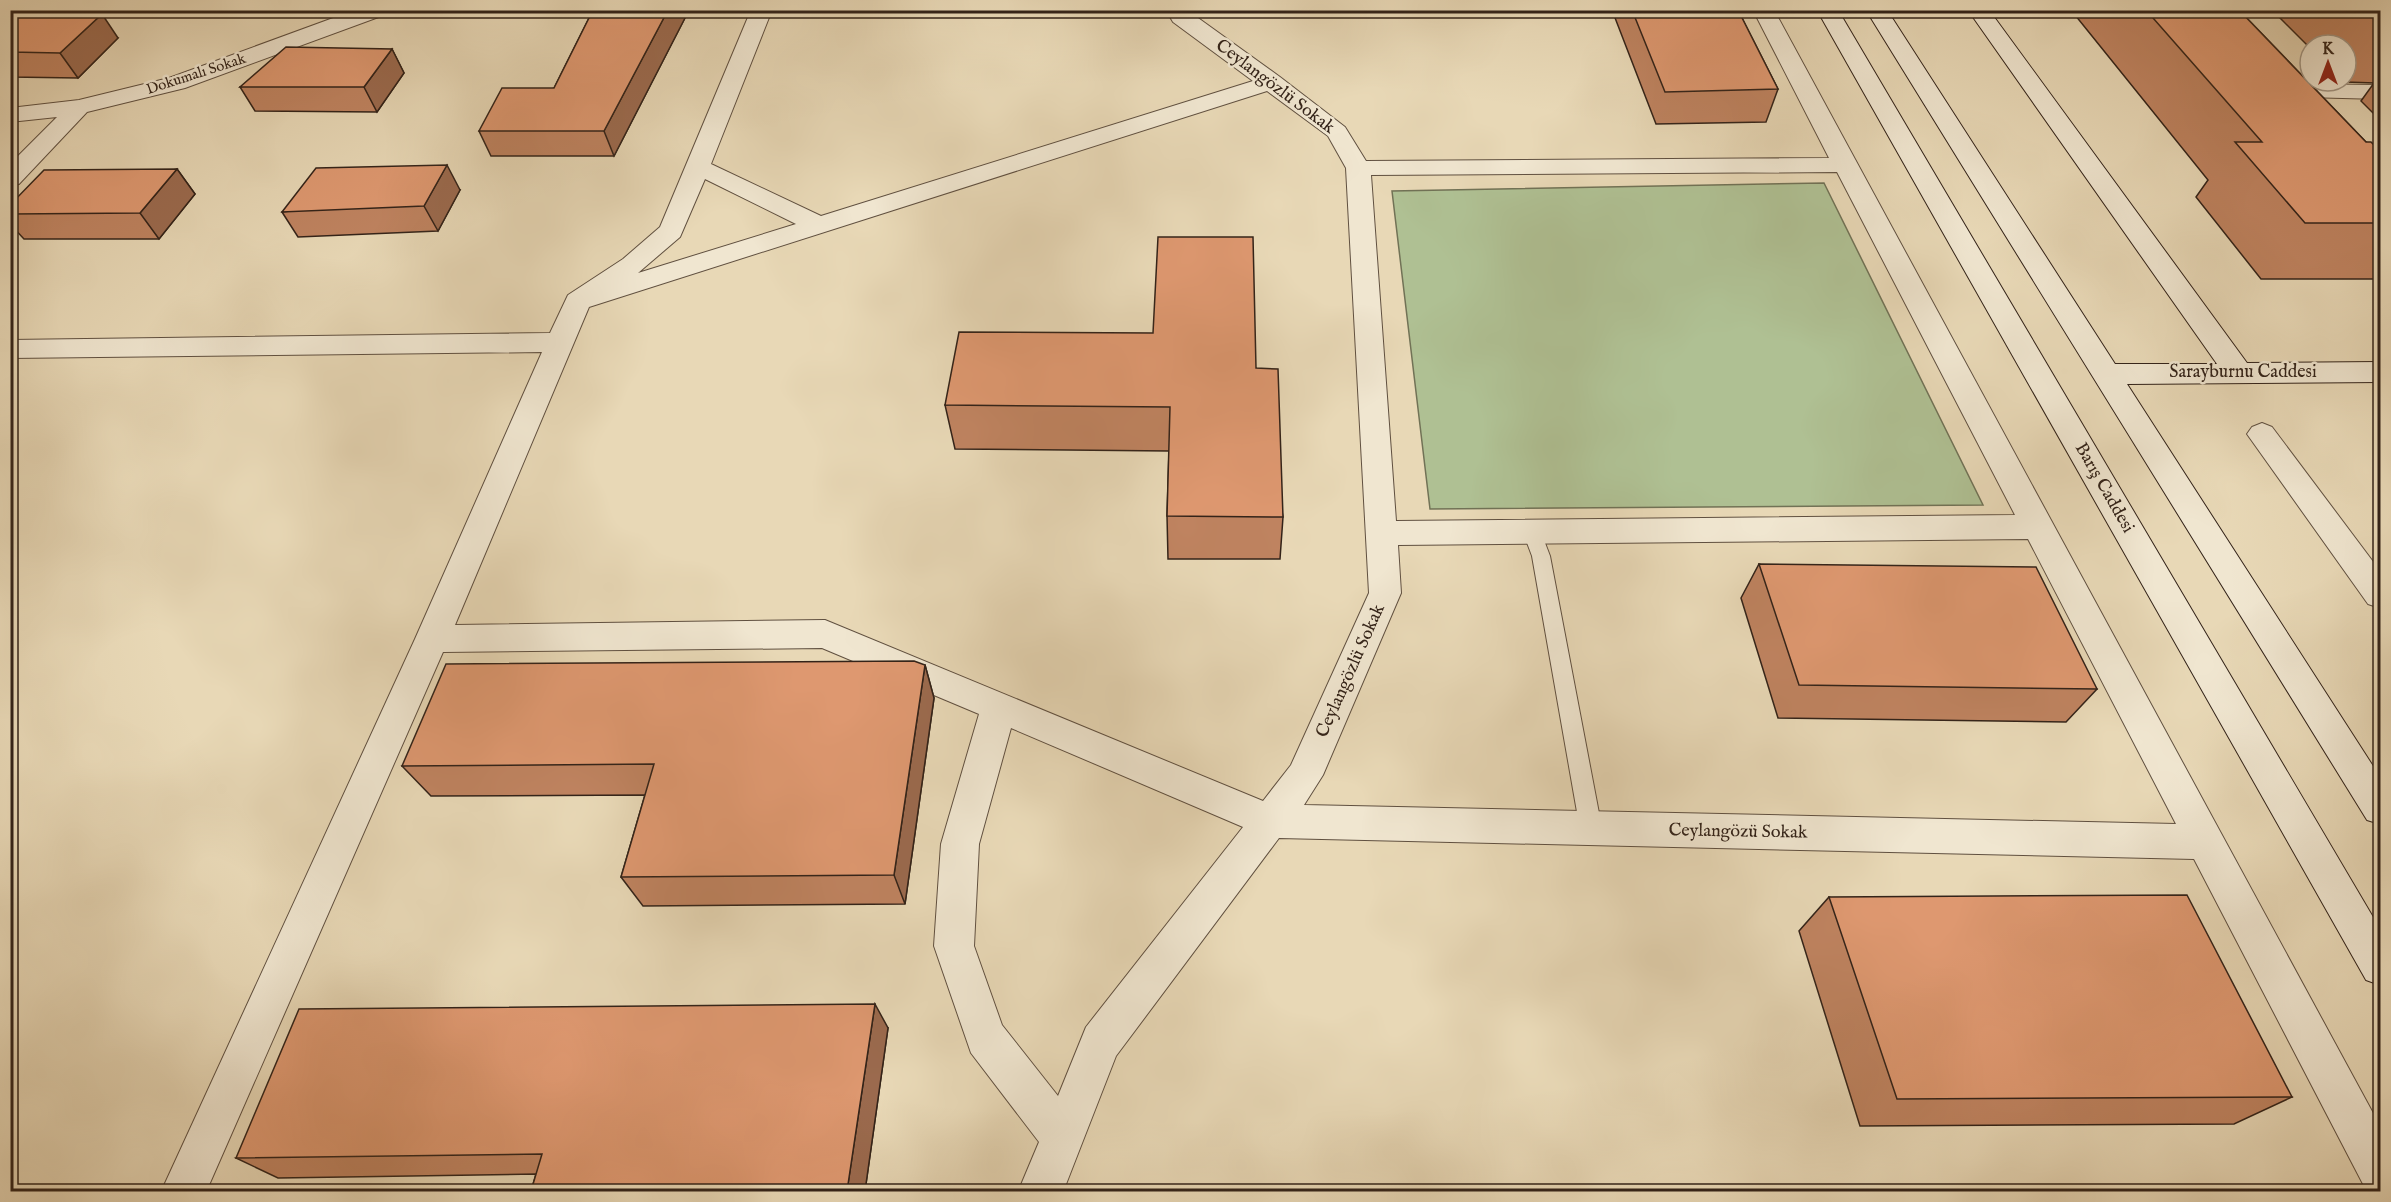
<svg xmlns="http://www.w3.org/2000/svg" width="2391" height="1202" viewBox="0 0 2391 1202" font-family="'IM FELL English',serif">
<rect width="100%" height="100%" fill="#e8d8b6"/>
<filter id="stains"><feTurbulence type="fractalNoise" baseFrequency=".00333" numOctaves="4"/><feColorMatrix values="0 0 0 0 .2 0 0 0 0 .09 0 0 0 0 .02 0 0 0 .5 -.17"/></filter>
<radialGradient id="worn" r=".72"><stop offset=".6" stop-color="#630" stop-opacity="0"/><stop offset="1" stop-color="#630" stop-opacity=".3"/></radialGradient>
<path fill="#afc093" stroke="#717256" stroke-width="1.5" d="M 1824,183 L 1983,505 L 1430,509 L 1392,191 Z"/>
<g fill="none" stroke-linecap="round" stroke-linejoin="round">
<g stroke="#605040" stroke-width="2">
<path id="lane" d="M 1532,525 L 1539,527 L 1550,556 L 1602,829 L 1599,836 L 1591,839 L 1583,836 L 1580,829 L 1532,556 L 1523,532 L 1525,527 Z"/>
</g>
<g stroke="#605040" stroke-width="2">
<path id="street" d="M 355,10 L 386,10 L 384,15 L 185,88 L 87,112 L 19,184 L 10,186 L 10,164 L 57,117 L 10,122 L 10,108 L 79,100 L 169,78 Z
M 751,10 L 772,10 L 711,164 L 821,216 L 1253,81 L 1173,22 L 1166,10 L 1187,10 L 1280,77 L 1345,127 L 1366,161 L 1829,158 L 1753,10 L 1774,10 L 2380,1126 L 2380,1192 L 2364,1186 L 2194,859 L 1279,838 L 1116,1056 L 1063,1192 L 1018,1192 L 1039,1142 L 971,1053 L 934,946 L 941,844 L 979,714 L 822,648 L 443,652 L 206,1192 L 161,1192 L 415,639 L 542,352 L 10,358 L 10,340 L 550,333 L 568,295 L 623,259 L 660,227 ZM 1267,91 L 1328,136 L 1346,168 L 1369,593 L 1291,765 L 1263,801 L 825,620 L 455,625 L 589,307 ZM 1837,172 L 2015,515 L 1396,521 L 1371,175 ZM 705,179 L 796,224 L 638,273 L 680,237 ZM 2028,539 L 2176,824 L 1304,805 L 1323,775 L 1401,593 L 1398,545 ZM 1011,728 L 1243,827 L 1086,1027 L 1058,1096 L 1002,1025 L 974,946 L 979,844 Z
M 2275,84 L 2380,85 L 2380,99 L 2267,96 L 2264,91 L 2267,86 Z
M 2262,423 L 2272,427 L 2380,571 L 2380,608 L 2368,604 L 2252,441 L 2247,434 L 2252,427 Z"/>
</g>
<g stroke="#332319" stroke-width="2">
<path id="secondary" d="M 1817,10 L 1838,10 L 2380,929 L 2380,985 L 2366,980 Z
M 1866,10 L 1887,10 L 2115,364 L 2217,364 L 1968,10 L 1989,10 L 2247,363 L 2380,362 L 2380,382 L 2127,384 L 2380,777 L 2380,824 L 2367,820 Z"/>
</g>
<use href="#lane" fill="#f0e6d0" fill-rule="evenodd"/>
<use href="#street" fill="#f0e6d0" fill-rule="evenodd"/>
<use href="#secondary" fill="#f0e6d0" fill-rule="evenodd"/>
</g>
<path fill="#bf8360" stroke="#332319" stroke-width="1.5" d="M 593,10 L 683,10 L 685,18 L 614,156 L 491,156 L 479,131 L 554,88 Z
M 1612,10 L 1738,10 L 1778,89 L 1766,122 L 1656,124 Z
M 2071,10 L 2239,10 L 2366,142 L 2380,151 L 2380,279 L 2261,279 L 2196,197 L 2208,180 Z
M 2272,10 L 2380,10 L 2380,120 L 2361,101 L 2374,83 L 2345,82 L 2343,81 L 2346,81 L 2346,45 L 2310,45 L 2310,48 Z
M 10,13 L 118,38 L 78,78 L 10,77 Z
M 392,49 L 404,73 L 377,112 L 255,111 L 240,87 Z
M 177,169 L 195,194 L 159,239 L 24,239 L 10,224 L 10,205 Z
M 460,190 L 438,231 L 298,237 L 282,212 Z
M 1256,368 L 1283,517 L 1280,559 L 1168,559 L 1167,516 L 1169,451 L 955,449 L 945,405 Z
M 1759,564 L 2097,689 L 2066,722 L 1778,718 L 1741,598 Z
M 925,665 L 934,698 L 905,904 L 643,906 L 621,877 L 645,795 L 431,796 L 402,766 Z
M 1829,897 L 2292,1097 L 2234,1124 L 1860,1126 L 1799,931 Z
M 888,1028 L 865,1191 L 531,1191 L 536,1174 L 278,1178 L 236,1158 Z"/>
<path fill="#9b6a4e" stroke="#332319" stroke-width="1.5" d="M 668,10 L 683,10 L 685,18 L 614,156 L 604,131 Z
M 102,14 L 118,38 L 78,78 L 60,53 Z
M 392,49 L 404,73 L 377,112 L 364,87 Z
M 447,165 L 460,190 L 438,231 L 424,206 Z
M 177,169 L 195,194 L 159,239 L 140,213 Z
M 925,665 L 934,698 L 905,904 L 894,875 Z
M 875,1004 L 888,1028 L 865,1191 L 847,1191 Z"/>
<path fill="#de9870" stroke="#332319" stroke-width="1.5" d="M 593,10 L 668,10 L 604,131 L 479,131 L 502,88 L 554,88 Z
M 1632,10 L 1738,10 L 1778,89 L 1665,92 Z
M 2146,10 L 2239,10 L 2366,142 L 2371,142 L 2380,151 L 2380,223 L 2305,223 L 2235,142 L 2262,142 Z
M 2366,10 L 2380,10 L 2380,24 Z
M 10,13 L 102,14 L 60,53 L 10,52 Z
M 286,47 L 392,49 L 364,87 L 240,87 Z
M 447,165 L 424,206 L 282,212 L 316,168 Z
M 177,169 L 140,213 L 10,214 L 10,205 L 44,170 Z
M 1158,237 L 1253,237 L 1256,368 L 1278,369 L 1283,517 L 1167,516 L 1170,407 L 945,405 L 959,332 L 1153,333 Z
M 1759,564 L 2036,567 L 2097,689 L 1799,685 Z
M 914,661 L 925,665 L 894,875 L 621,877 L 654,764 L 402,766 L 446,664 Z
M 2187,895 L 2292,1097 L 1897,1099 L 1829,897 Z
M 875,1004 L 847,1191 L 531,1191 L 542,1154 L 236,1158 L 299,1009 Z"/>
<g text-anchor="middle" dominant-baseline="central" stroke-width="5" stroke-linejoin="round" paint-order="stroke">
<g font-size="15" fill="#332319" stroke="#f0e6d0">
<text transform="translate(196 74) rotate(-18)">Dokumalı Sokak</text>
</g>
<g font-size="18" fill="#332319" stroke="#f0e6d0">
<text transform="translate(1275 87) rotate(37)">Ceylangözlü Sokak</text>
<text x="2243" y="372">Sarayburnu Caddesi</text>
<text transform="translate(2104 488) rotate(60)">Barış Caddesi</text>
<text transform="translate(1351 671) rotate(-66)">Ceylangözlü Sokak</text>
<text transform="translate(1738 832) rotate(1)">Ceylangözü Sokak</text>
</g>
</g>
<rect width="2391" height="1202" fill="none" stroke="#e8d8b6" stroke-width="36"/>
<rect x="12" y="12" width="2367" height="1178" fill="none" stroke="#332319" stroke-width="3"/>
<rect x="18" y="18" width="2355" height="1166" fill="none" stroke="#332319" stroke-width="1.5"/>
<g transform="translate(2328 63)"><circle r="28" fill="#f0e6d0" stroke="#a49887" stroke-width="1.5"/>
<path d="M0-4.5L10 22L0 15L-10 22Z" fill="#8f2418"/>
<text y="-9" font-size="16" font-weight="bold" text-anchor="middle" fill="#332319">K</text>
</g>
<rect width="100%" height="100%" filter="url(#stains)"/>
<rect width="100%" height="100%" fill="url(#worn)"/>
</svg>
